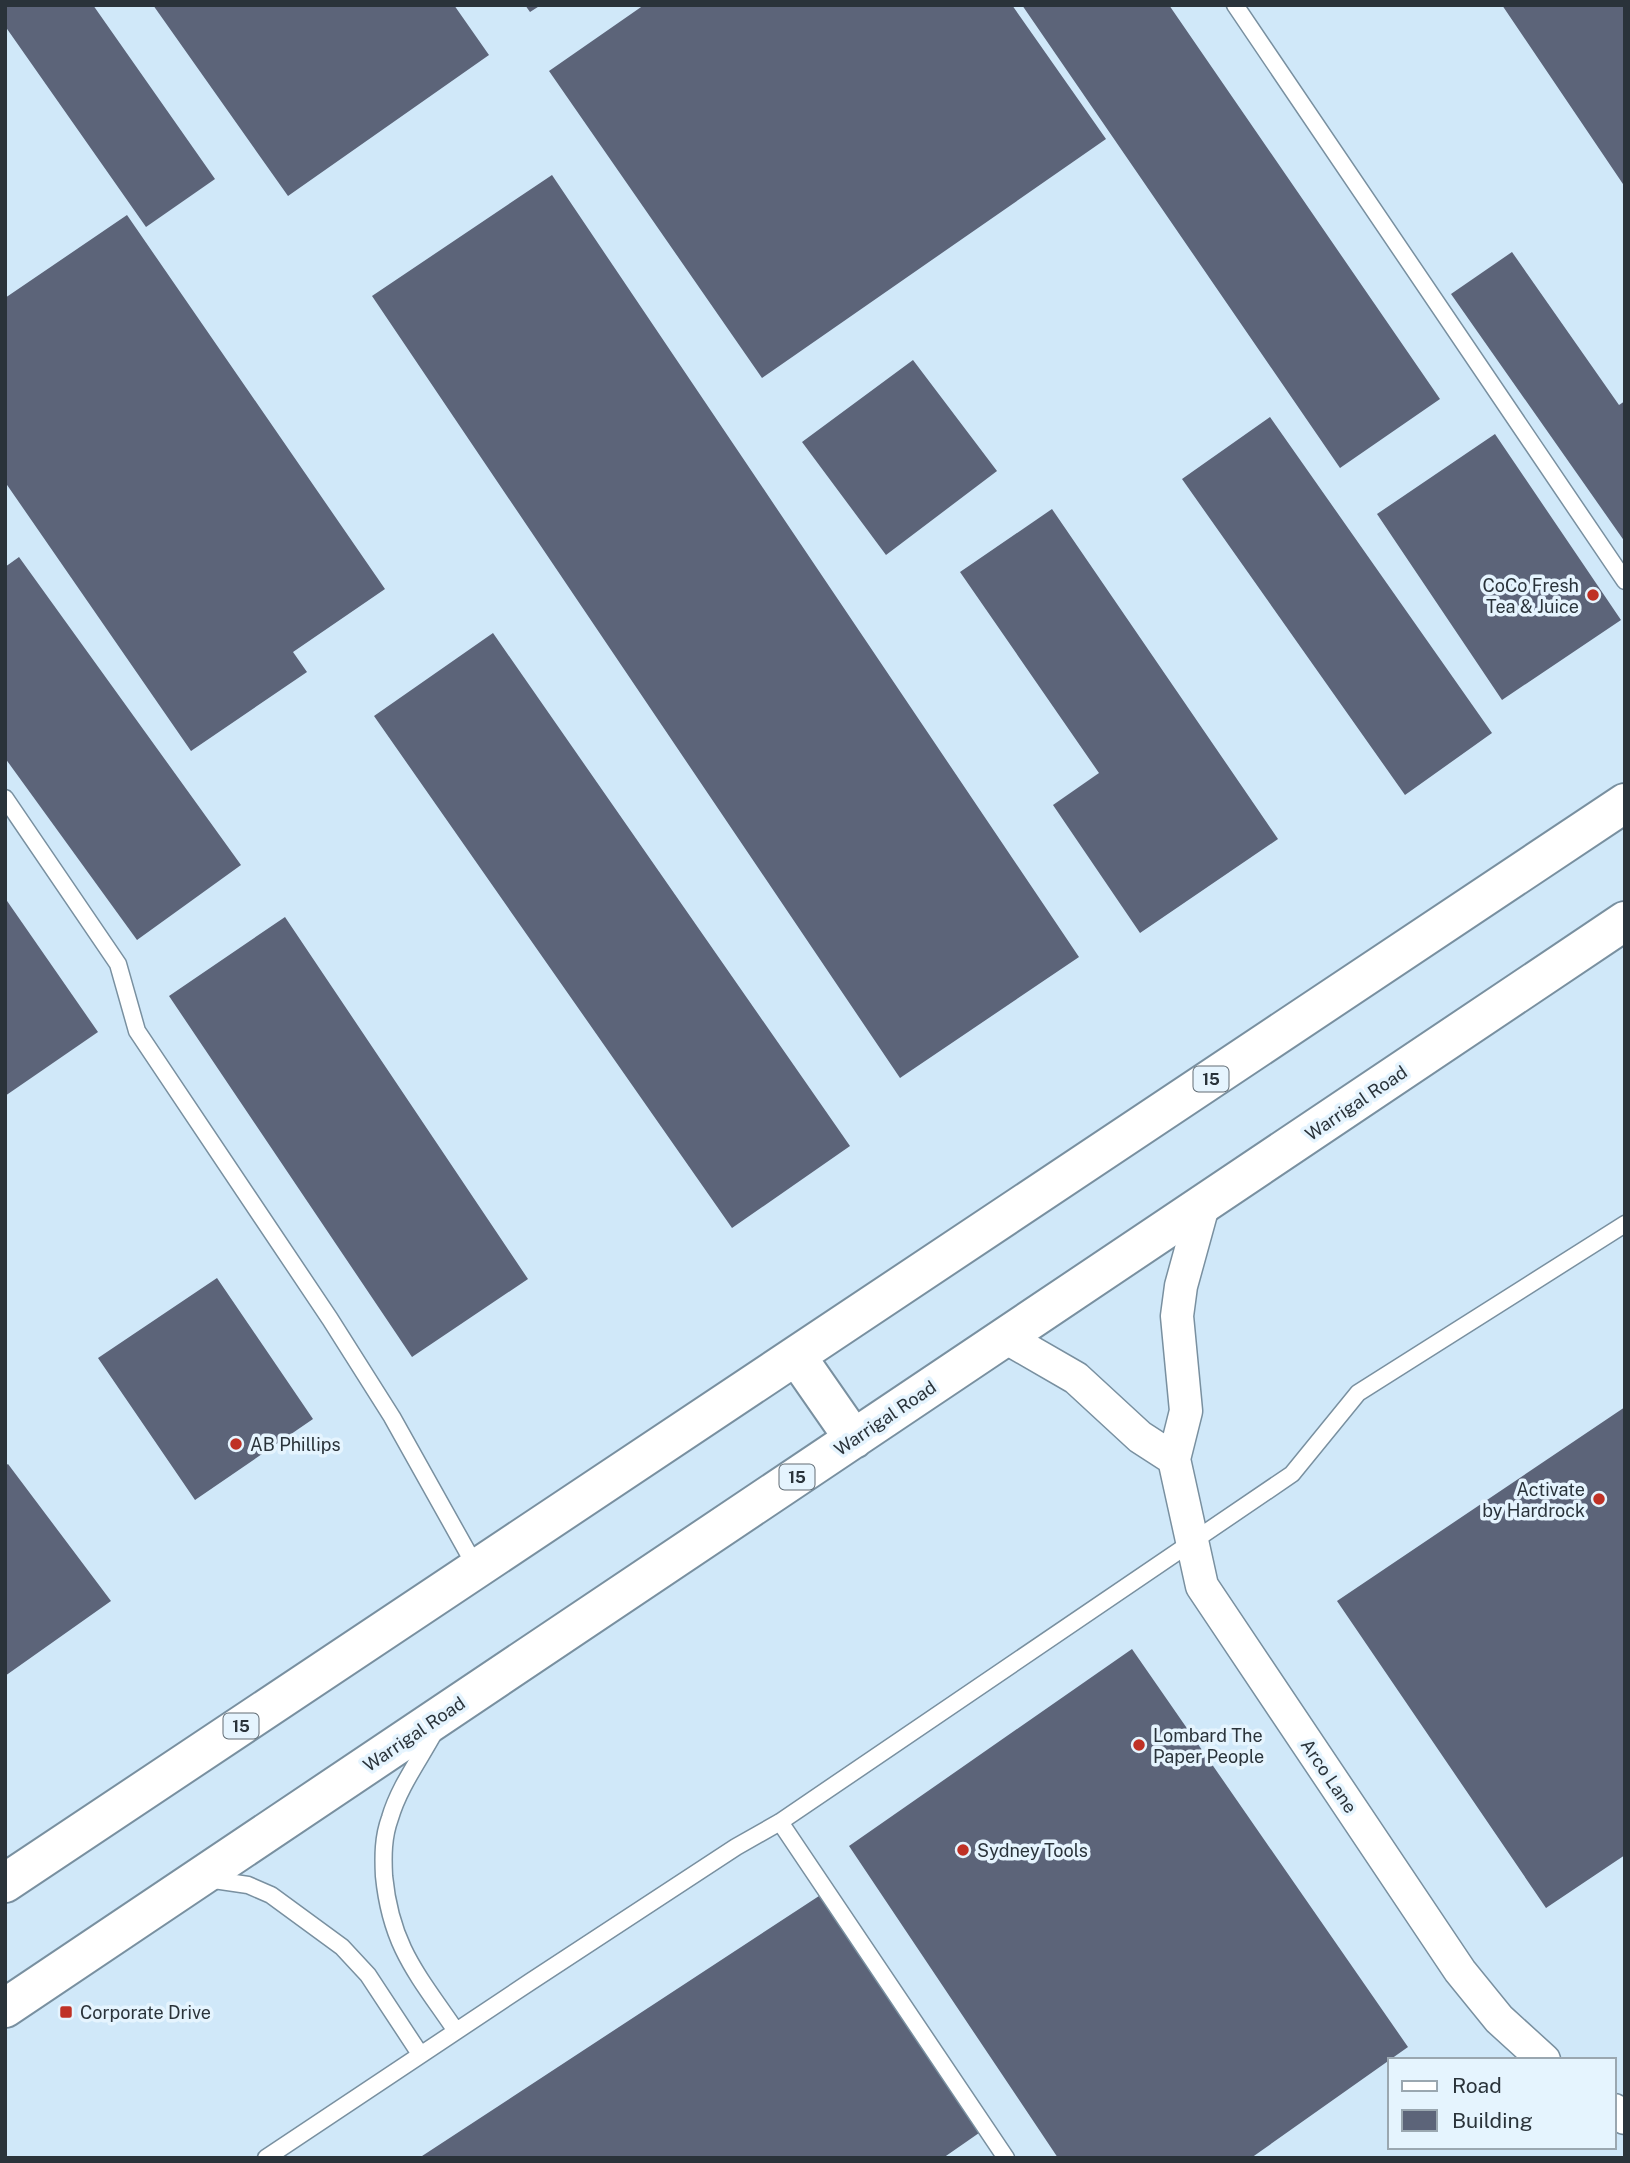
<svg xmlns="http://www.w3.org/2000/svg" width="1630" height="2163" viewBox="0 0 1630 2163" font-family="'Public Sans',sans-serif">
<rect width="100%" height="100%" fill="#d0e8f9"/>
<path fill="#5c6479" d="M 8,5 L 93,5 L 215,179 L 146,227 L 5,26 L 5,7 Z
M 153,5 L 454,5 L 489,55 L 288,196 Z
M 525,5 L 541,5 L 530,12 Z
M 644,5 L 1012,5 L 1106,139 L 762,378 L 549,71 Z
M 1022,5 L 1169,5 L 1440,399 L 1340,468 Z
M 1502,5 L 1625,5 L 1625,187 Z
M 552,175 L 1079,957 L 900,1078 L 372,296 Z
M 127,215 L 385,589 L 293,652 L 307,672 L 191,751 L 5,482 L 5,298 Z
M 1512,252 L 1619,405 L 1625,401 L 1625,542 L 1451,294 Z
M 913,360 L 997,471 L 886,555 L 802,442 Z
M 1270,417 L 1492,733 L 1405,795 L 1182,479 Z
M 1495,434 L 1621,620 L 1502,700 L 1377,514 Z
M 1052,509 L 1278,839 L 1140,933 L 1053,805 L 1099,773 L 960,572 Z
M 19,557 L 241,865 L 137,940 L 5,758 L 5,567 Z
M 493,633 L 850,1146 L 732,1228 L 374,716 Z
M 5,898 L 98,1032 L 5,1096 Z
M 285,917 L 528,1279 L 412,1357 L 169,996 Z
M 217,1278 L 313,1419 L 195,1500 L 98,1358 Z
M 1625,1407 L 1625,1855 L 1546,1908 L 1337,1601 Z
M 8,1464 L 111,1601 L 5,1676 L 5,1466 Z
M 1132,1649 L 1408,2047 L 1251,2158 L 1058,2158 L 849,1846 Z
M 819,1896 L 979,2133 L 943,2158 L 419,2158 Z"/>
<g fill="none" stroke-linecap="round" stroke-linejoin="round">
<g stroke="#7990a0" stroke-width="19">
<path id="lane" d="M 1235,5 L 1625,581
M 5,798 L 118,964 L 137,1031 L 330,1319 L 392,1417 L 477,1569
M 435,1731 C 420,1759 399,1787 390,1818 C 383,1837 383,1856 384,1876 C 391,1947 418,1975 456,2031
M 780,1822 L 1006,2158
M 207,1879 L 248,1885 L 271,1895 L 342,1947 L 368,1975 L 420,2054
M 266,2158 L 530,1982 L 736,1847 L 780,1822 L 1292,1474 L 1358,1393 L 1625,1224"/>
</g>
<g stroke="#7990a0" stroke-width="35">
<path id="street" d="M 1203,1206 L 1181,1286 L 1177,1316 L 1186,1411 L 1174,1459 L 1202,1586 L 1460,1971 L 1499,2019 L 1544,2060
M 1005,1337 L 1076,1378 L 1140,1437 L 1174,1459
M 1614,2110 L 1625,2118"/>
</g>
<g stroke="#7990a0" stroke-width="42">
<path id="highway" d="M 797,1357 L 854,1439
M 5,1883 L 1625,803
M 5,2008 L 1625,921"/>
</g>
<use href="#lane" stroke="#fff" stroke-width="16"/>
<use href="#street" stroke="#fff" stroke-width="32"/>
<use href="#highway" stroke="#fff" stroke-width="38"/>
</g>
<g fill="#bf3125" stroke="#e5f4fe" stroke-width="2.5">
<circle cx="1593" cy="595" r="7"/>
<circle cx="236" cy="1444" r="7"/>
<circle cx="1599" cy="1499" r="7"/>
<circle cx="1139" cy="1745" r="7"/>
<circle cx="963" cy="1850" r="7"/>
<rect x="59" y="2005" width="14" height="14" rx="3.5"/>
</g>
<g text-anchor="middle" dominant-baseline="central" stroke-width="7" stroke-linejoin="round" paint-order="stroke">
<g fill="#e5f4fe" stroke="#626d75" stroke-width="2">
<rect x="1193.5" y="1066.5" width="35" height="25" rx="5"/>
<rect x="779.5" y="1464.5" width="35" height="25" rx="5"/>
<rect x="223.5" y="1713.5" width="35" height="25" rx="5"/>
</g>
<g font-size="16" font-weight="bold" fill="#2a333a">
<text x="1211" y="1079">15</text>
<text x="797" y="1477">15</text>
<text x="241" y="1726">15</text>
</g>
<g font-size="18" fill="#2a333a" stroke="#e5f4fe" text-anchor="start">
<text x="1579" y="585" text-anchor="end">CoCo Fresh<tspan x="1579" dy="21">Tea &amp; Juice</tspan></text>
<text x="250" y="1444">AB Phillips</text>
<text x="1585" y="1489" text-anchor="end">Activate<tspan x="1585" dy="21">by Hardrock</tspan></text>
<text x="1153" y="1735">Lombard The<tspan x="1153" dy="21">Paper People</tspan></text>
<text x="977" y="1850">Sydney Tools</text>
<text x="80" y="2012">Corporate Drive</text>
</g>
<g font-size="18" fill="#2a333a" stroke="#e5f4fe">
<text transform="translate(1356 1103) rotate(-34)">Warrigal Road</text>
<text transform="translate(885 1418) rotate(-34)">Warrigal Road</text>
<text transform="translate(414 1734) rotate(-34)">Warrigal Road</text>
<text transform="translate(1329 1776) rotate(56)">Arco Lane</text>
</g>
</g>
<rect width="1630" height="2163" fill="none" stroke="#2a333a" stroke-width="14"/>
<rect x="1388" y="2058" width="228" height="91" fill="#e5f4fe" stroke="#9aa7b0" stroke-width="2"/>
<rect x="1402" y="2081" width="35" height="10" fill="#ffffff" stroke="#9aa7b0" stroke-width="2"/>
<text x="1452" y="2093" font-size="21" fill="#2a333a">Road</text>
<rect x="1402" y="2110" width="35" height="21" fill="#5c6479" stroke="#9aa7b0" stroke-width="2"/>
<text x="1452" y="2128" font-size="21" fill="#2a333a">Building</text>
</svg>
